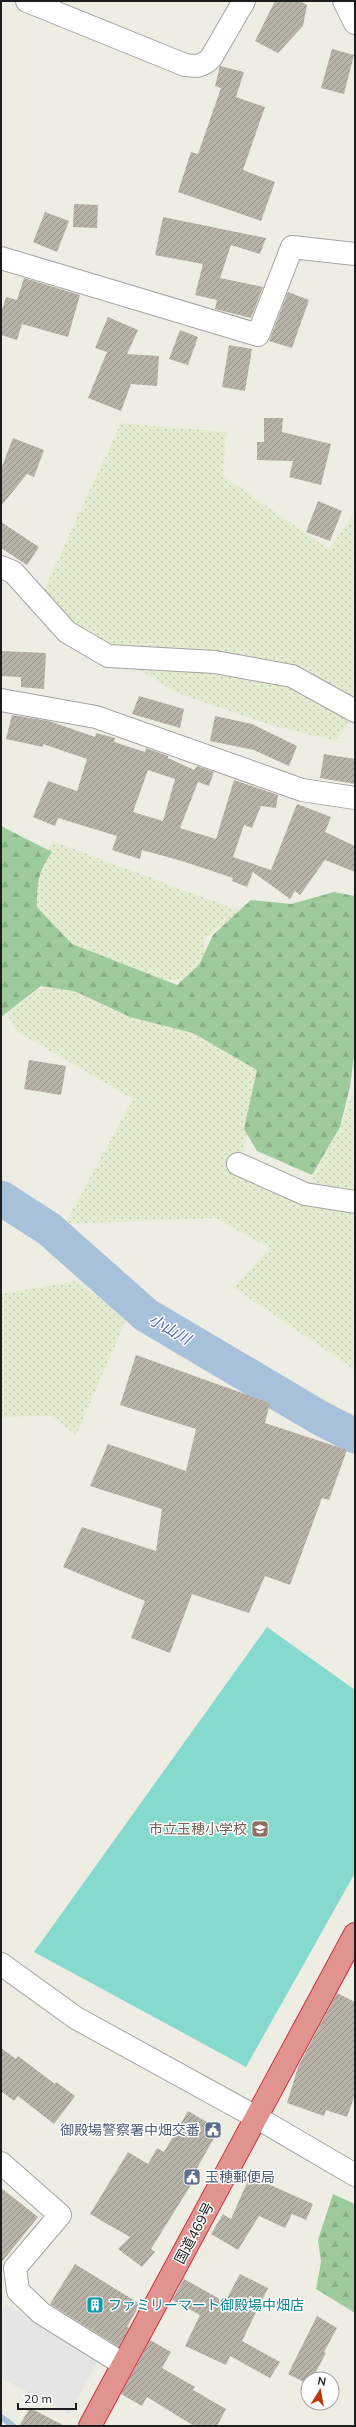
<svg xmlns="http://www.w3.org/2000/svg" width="356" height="2427" viewBox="0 0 356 2427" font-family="Mulish,'Noto Sans JP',sans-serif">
<defs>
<pattern id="farmland-dots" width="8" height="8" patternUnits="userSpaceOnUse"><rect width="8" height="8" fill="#e3ecd0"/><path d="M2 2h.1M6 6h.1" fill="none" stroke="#c2cab2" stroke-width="1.8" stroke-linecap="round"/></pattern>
<pattern id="forest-firs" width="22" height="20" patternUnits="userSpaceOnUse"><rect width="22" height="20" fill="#9dcb9b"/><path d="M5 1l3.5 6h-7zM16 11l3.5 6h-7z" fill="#87ae85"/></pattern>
<pattern id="building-hatch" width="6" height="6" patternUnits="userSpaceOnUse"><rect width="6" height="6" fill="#b7b3a9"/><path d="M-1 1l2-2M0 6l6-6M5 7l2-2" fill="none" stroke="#949189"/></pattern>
</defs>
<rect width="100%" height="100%" fill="#eeede4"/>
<path fill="url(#farmland-dots)" d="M 121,423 L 226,432 L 223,476 L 329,549 L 355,512 L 355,714 L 336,741 L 271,725 L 175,692 L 103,647 L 71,634 L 43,592 Z
M 52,841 L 240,911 L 204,940 L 206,966 L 184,979 L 166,981 L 72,944 L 37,907 L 37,880 Z
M 51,981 L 114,1010 L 193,1033 L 257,1070 L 244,1152 L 304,1194 L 340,1127 L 355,1086 L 355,1370 L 234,1288 L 269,1248 L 216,1218 L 65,1224 L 133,1099 L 16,1031 L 7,1013 Z
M 76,1281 L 127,1318 L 76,1435 L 52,1416 L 1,1417 L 1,1294 Z"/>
<path fill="url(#forest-firs)" d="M 1,826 L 52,852 C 38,872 37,882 37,907 L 72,944 L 177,985 L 199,965 L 213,935 L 251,900 L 291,904 L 334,892 L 355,896 L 355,1048 L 350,1087 L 340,1127 L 312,1175 L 257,1151 L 244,1129 L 257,1070 L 193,1033 L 130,1017 L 74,991 L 41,986 L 1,1017 Z
M 333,2194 L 355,2204 L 355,2313 L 316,2289 L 321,2262 L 318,2240 Z"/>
<path fill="#86d9cd" d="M 267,1627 L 355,1690 L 355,1873 L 246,2067 L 34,1952 Z"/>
<path fill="#e5e5e5" d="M 6,2304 L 98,2361 L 69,2414 L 1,2378 L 1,2310 Z"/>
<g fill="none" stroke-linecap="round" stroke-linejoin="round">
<path stroke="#a6c1d9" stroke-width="6" d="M 1,2417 L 13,2426"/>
<path stroke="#a6c1d9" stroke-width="35" d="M 1,1198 L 49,1229 L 146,1315 L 320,1418 L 355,1436"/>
</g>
<path fill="url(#building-hatch)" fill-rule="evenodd" d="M 275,1 L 300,1 L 307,5 L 303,26 L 278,53 L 255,41 Z
M 332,49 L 354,55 L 344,94 L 321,88 Z
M 220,66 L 244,72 L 236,97 L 265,107 L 243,170 L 275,182 L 261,221 L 178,192 L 191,152 L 198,154 L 221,88 L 215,86 Z
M 74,204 L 98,205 L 97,228 L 73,227 Z
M 45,212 L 69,221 L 57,252 L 33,242 Z
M 163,217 L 266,238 L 260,254 L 231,245 L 220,278 L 263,287 L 251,318 L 215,309 L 217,300 L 195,295 L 203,264 L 155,255 Z
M 24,278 L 80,295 L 68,337 L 22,324 L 17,340 L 1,335 L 1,313 L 6,297 L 17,300 Z
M 288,292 L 309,300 L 292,348 L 269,341 Z
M 108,317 L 138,330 L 127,354 L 159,356 L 157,386 L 131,384 L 121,411 L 88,398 L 107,352 L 95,348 Z
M 180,330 L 198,337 L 188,365 L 169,359 Z
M 229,345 L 252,349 L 245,391 L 222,387 Z
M 264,418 L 283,418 L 282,432 L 331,444 L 321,485 L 289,477 L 293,461 L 257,460 L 257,442 L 264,442 Z
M 13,438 L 44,450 L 34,477 L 27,474 L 1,506 L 1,469 Z
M 318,501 L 342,511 L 330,541 L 306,532 Z
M 1,522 L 39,547 L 27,565 L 1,548 Z
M 1,651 L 46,653 L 44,689 L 21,687 L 21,677 L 1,676 Z
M 139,696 L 184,709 L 180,728 L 132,714 Z
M 12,715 L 49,721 L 95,737 L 96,733 L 115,738 L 114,742 L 145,752 L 146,748 L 168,756 L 168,758 L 194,770 L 197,766 L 214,772 L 209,786 L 198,782 L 180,828 L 216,839 L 234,780 L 278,795 L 276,808 L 261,806 L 252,828 L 244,825 L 233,857 L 271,870 L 297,804 L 331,817 L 325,832 L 355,846 L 355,872 L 325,860 L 300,895 L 295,891 L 290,899 L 253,872 L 247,887 L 232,881 L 233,878 L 182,861 L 142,850 L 140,859 L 112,850 L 117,836 L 58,818 L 55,826 L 33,817 L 48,781 L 77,791 L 87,759 L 43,744 L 43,747 L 6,739 ZM 148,770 L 175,779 L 163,821 L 133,812 Z
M 215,716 L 252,724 L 297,746 L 289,766 L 254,750 L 210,741 Z
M 324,754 L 355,759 L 355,784 L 320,778 Z
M 29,1060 L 66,1066 L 61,1095 L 24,1089 Z
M 136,1355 L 270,1403 L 265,1423 L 347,1450 L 329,1500 L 322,1498 L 290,1585 L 265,1576 L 249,1613 L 192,1594 L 170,1653 L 131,1638 L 145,1601 L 63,1567 L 82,1527 L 156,1551 L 162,1509 L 90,1486 L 108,1444 L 186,1471 L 196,1429 L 120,1405 Z
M 337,1993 L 355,2002 L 355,2095 L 347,2117 L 326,2110 L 324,2116 L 287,2103 L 298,2067 Z
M 1,2048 L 16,2059 L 18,2056 L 55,2084 L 56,2082 L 75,2096 L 54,2124 L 18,2096 L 14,2101 L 1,2091 Z
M 188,2111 L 219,2129 L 196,2170 L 199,2172 L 151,2249 L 155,2252 L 142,2267 L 118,2249 L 130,2237 L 90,2214 L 128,2152 L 148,2164 L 157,2148 L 164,2152 Z
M 250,2176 L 313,2204 L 306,2220 L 292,2214 L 285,2228 L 259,2216 L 238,2250 L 211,2234 L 223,2214 L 231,2219 Z
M 1,2188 L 38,2217 L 1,2263 Z
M 75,2264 L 140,2304 L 127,2327 L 129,2328 L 119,2347 L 50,2304 Z
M 240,2274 L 268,2288 L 242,2341 L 280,2362 L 270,2378 L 230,2356 L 226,2365 L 185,2346 L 200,2315 L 172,2300 L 184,2279 L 225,2302 Z
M 317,2316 L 337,2328 L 324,2352 L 326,2353 L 312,2379 L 308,2379 L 308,2384 L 288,2374 Z
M 150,2340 L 171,2352 L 162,2368 L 195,2387 L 193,2390 L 226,2409 L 217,2426 L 194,2426 L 147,2397 L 142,2406 L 121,2394 Z
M 30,2408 L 65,2426 L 19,2426 Z"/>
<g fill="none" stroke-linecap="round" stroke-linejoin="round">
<g stroke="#a4a4a4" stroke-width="24">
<path id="minor" d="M 27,1 L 185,65 C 197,67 203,66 211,58 L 244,1
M 344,1 L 355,23
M 1,258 L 258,335 L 292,247 L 355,254
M 1,567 L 13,572 L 67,632 L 108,656 L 215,662 L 292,676 L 355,711
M 1,700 L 96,717 L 302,790 L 355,798
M 238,1164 L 305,1194 L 355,1202
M 1,1964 L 76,2018 L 256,2117 L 355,2175
M 1,2163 L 60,2215 L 15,2268 L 18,2291 L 41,2313 L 123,2364"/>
</g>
<g stroke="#cf2e3e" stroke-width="24">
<path id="highway" d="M 90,2426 L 355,1934"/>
</g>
<use href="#minor" stroke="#fff" stroke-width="22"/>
<use href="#highway" stroke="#e1948f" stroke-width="22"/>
</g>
<defs>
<g id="school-square" transform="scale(0.9)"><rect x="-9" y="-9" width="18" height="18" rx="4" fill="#8d6e63" stroke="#fff"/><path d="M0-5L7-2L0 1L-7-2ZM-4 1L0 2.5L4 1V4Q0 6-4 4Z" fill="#fff"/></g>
<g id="civic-square" transform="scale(0.9)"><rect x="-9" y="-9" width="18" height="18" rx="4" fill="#5c6f8a" stroke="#fff"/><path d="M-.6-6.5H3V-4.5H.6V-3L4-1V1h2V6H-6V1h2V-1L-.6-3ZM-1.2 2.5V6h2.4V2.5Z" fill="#fff"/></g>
<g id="building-square" transform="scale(0.9)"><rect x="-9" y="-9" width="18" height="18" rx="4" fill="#0f9aa8" stroke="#fff"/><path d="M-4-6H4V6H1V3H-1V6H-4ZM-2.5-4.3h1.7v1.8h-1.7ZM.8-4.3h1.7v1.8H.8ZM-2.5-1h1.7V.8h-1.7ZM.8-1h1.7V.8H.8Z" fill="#fff"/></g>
</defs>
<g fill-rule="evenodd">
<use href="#school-square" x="260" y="1829"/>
<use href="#civic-square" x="213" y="2130"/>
<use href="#civic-square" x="192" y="2177"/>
<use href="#building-square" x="95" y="2305"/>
</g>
<g text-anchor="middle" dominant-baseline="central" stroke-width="3" stroke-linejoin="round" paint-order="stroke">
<g font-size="14" fill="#785e54" stroke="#fff" text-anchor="end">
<text x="247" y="1829">市立玉穂小学校</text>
</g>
<g font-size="14" fill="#4e5e75" stroke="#fff" text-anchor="end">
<text x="200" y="2130">御殿場警察署中畑交番</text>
<text x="205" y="2177" text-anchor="start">玉穂郵便局</text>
</g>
<g font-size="14" fill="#1d1d1d" stroke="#fff">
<text transform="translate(194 2233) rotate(-62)">国道469号</text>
</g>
<g font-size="14" fill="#0d838f" stroke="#fff" text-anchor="start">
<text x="108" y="2305">ファミリーマート御殿場中畑店</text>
</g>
<g font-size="15" font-style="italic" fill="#4f66a7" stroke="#fff">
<text transform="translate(170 1329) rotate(30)">小山川</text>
</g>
</g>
<rect width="356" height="2427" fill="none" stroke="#1d1d1d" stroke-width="4"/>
<g transform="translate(320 2391) rotate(11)"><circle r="19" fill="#ffffff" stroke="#a5a5a5"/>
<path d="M0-3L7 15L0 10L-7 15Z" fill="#bf370b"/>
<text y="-6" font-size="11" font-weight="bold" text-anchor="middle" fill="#1d1d1d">N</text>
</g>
<path d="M18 2403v6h58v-6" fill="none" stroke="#1d1d1d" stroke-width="2"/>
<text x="24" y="2403" font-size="12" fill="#1d1d1d" stroke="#ffffff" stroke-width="3" paint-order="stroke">20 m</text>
</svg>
